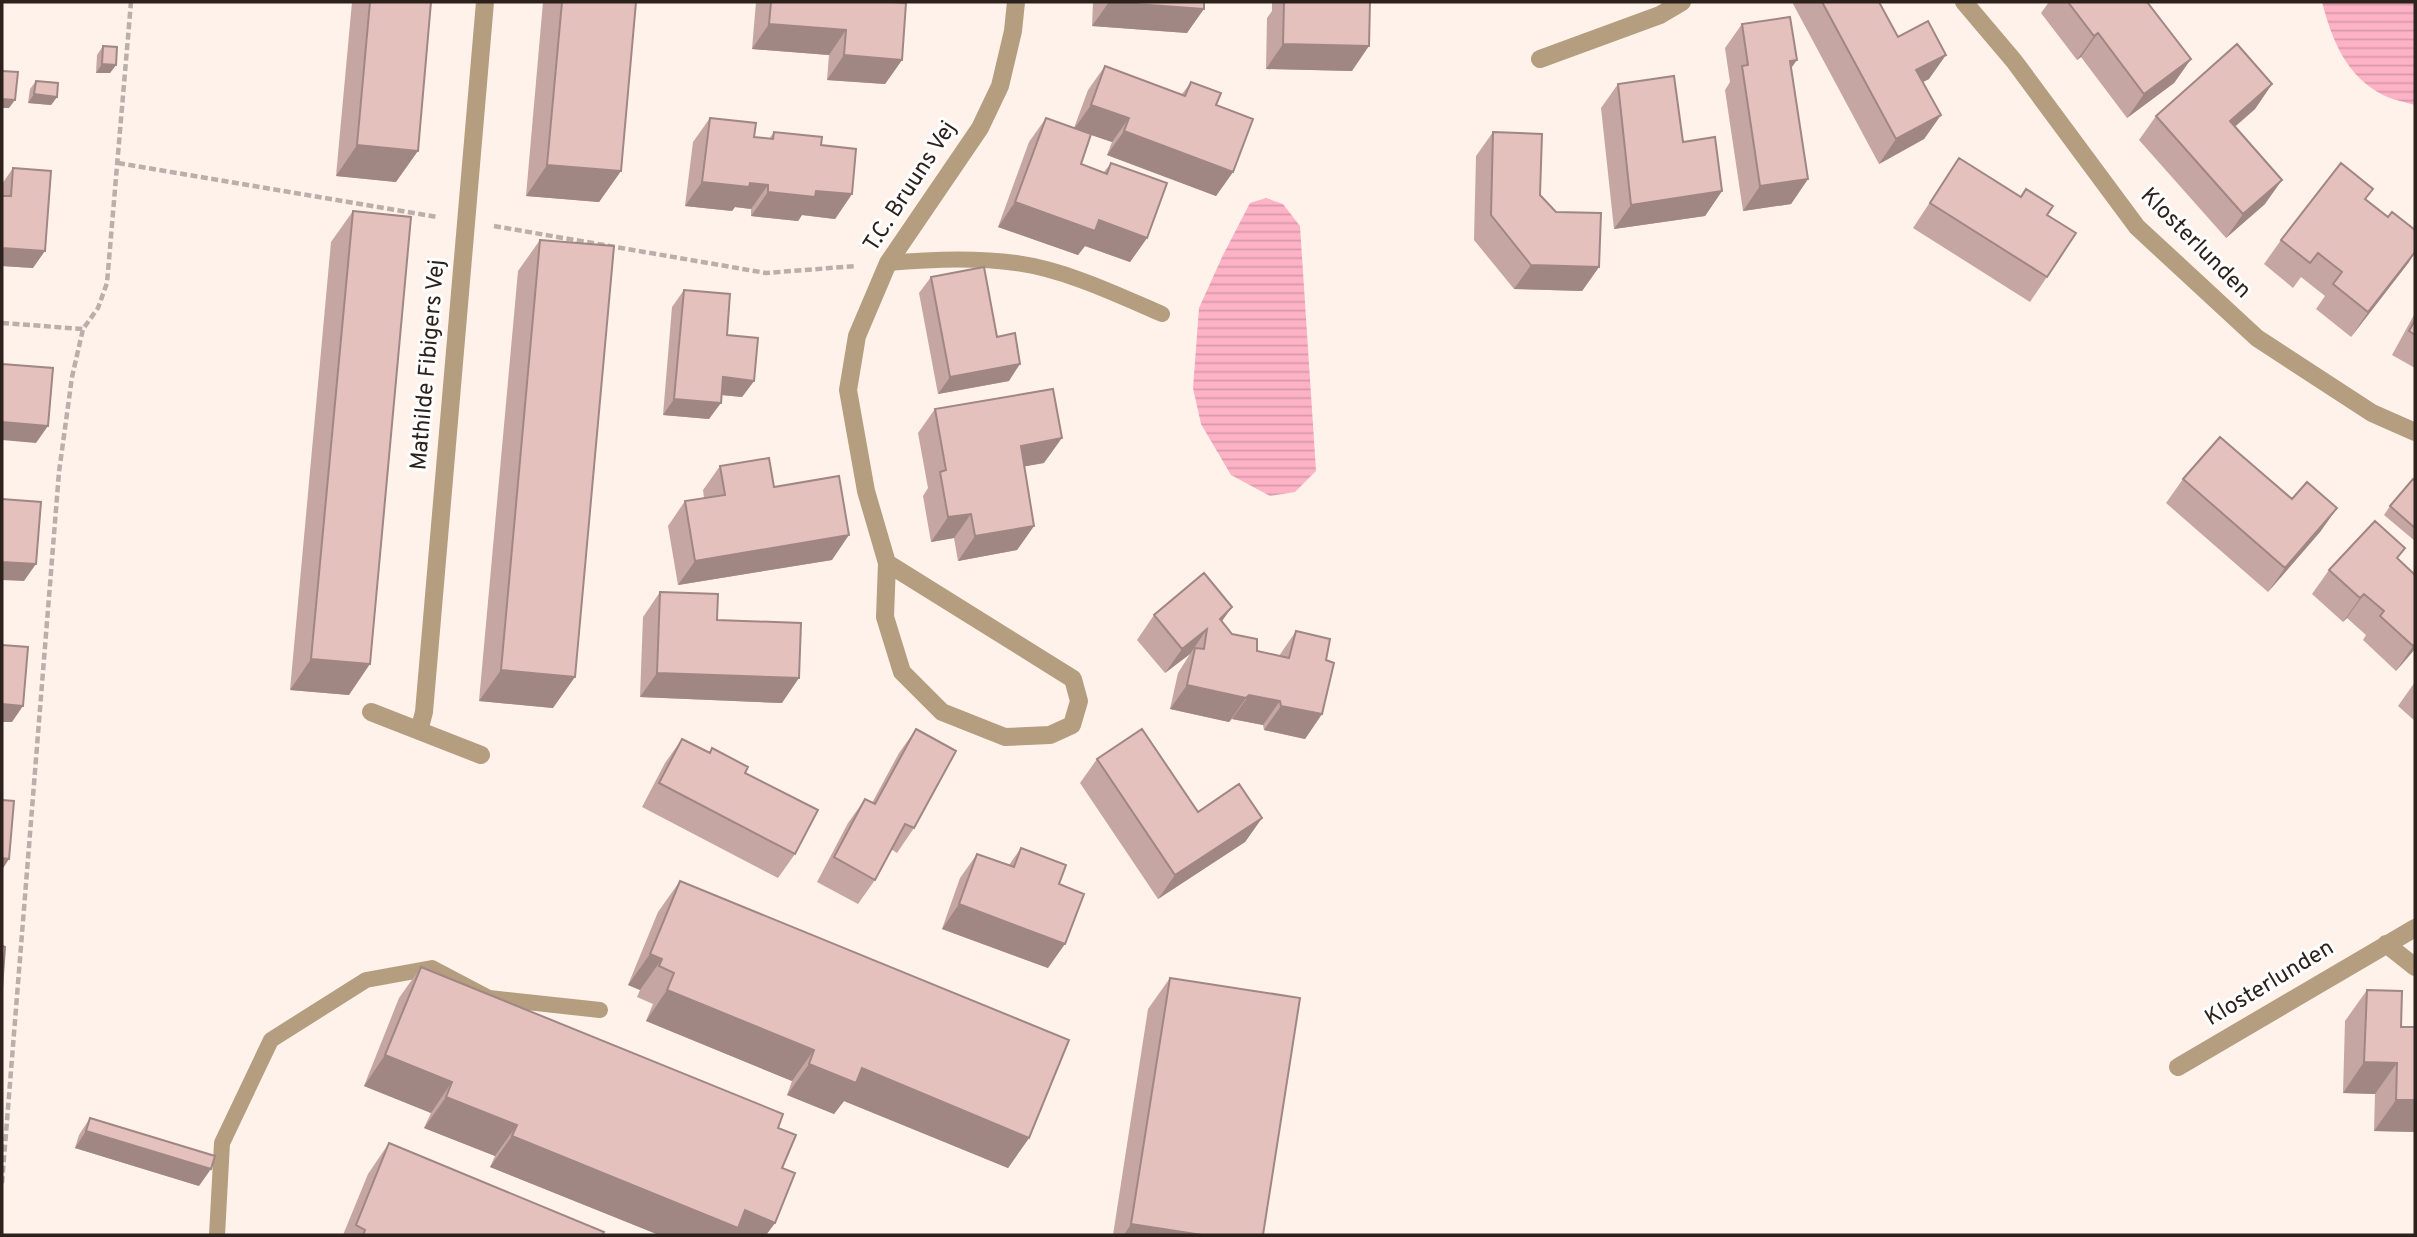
<svg xmlns="http://www.w3.org/2000/svg" width="2417" height="1237" viewBox="0 0 2417 1237" font-family="Overpass,sans-serif">
<defs>
<pattern id="water-rules" width="6" height="5" patternUnits="userSpaceOnUse" patternTransform="scale(1.75)"><rect width="6" height="5" fill="#fdb2c6"/><path d="M0 2.5h6" fill="none" stroke="#d999aa"/></pattern>
</defs>
<rect width="100%" height="100%" fill="#fef2eb"/>
<path fill="url(#water-rules)" d="M 2322,2 L 2415,2 L 2415,105 C 2405,102 2393,100 2383,95 C 2346,76 2332,40 2322,2 Z
M 1266,198 L 1283,204 L 1300,226 L 1316,471 L 1295,492 L 1270,496 L 1231,475 L 1201,424 L 1193,388 L 1199,308 L 1223,255 L 1250,203 Z"/>
<g fill="none" stroke-linecap="round" stroke-linejoin="round">
<path stroke="#bbafa9" stroke-width="4.5" stroke-dasharray="7 3.5" stroke-linecap="butt" d="M 118,163 L 437,217
M 494,226 L 766,273 L 856,266
M 2,323 L 83,329
M 2,1183 L 59,472 L 72,377 L 83,329 L 98,308 L 107,283 L 131,2"/>
<path stroke="#b59d7f" stroke-width="16" d="M 888,263 C 931,259 973,257 1016,263 C 1066,270 1116,294 1162,314
M 217,1235 L 222,1143 L 271,1040 L 366,980 L 432,968 L 489,998 L 600,1010"/>
<path stroke="#b59d7f" stroke-width="18" d="M 1964,2 L 2014,61 L 2137,227 L 2257,338 L 2372,413 L 2415,432
M 1540,59 L 1660,15 L 1682,2
M 887,563 L 1073,679 L 1079,701 L 1072,725 L 1050,735 L 1005,737 L 942,712 L 902,672 L 885,617 L 887,563 L 866,491 L 848,390 L 857,336 L 888,263 L 980,128 L 1000,86 L 1013,31 L 1016,2
M 371,712 L 481,755
M 419,731 L 424,712 L 485,2
M 2386,944 L 2415,967
M 2178,1067 L 2415,928"/>
</g>
<path fill="#c5a6a3" d="M 352,2 L 431,2 L 396,182 L 336,176 Z
M 543,2 L 636,2 L 621,171 L 599,202 L 526,196 Z
M 756,2 L 892,2 L 902,60 L 885,84 L 827,80 L 829,55 L 752,49 Z
M 1093,2 L 1204,2 L 1187,33 L 1092,26 Z
M 1272,2 L 1370,2 L 1352,71 L 1266,69 L 1267,18 L 1272,11 Z
M 1792,2 L 1879,2 L 1898,37 L 1929,79 L 1923,82 L 1941,115 L 1924,139 L 1879,164 Z
M 2049,2 L 2149,2 L 2148,3 L 2191,59 L 2174,83 L 2127,118 L 2081,57 L 2077,60 L 2041,13 Z
M 1742,24 L 1791,68 L 1808,179 L 1791,204 L 1743,211 L 1725,90 L 1730,82 L 1725,48 Z
M 103,46 L 116,65 L 110,73 L 96,73 L 97,55 Z
M 1105,66 L 1182,94 L 1191,82 L 1216,105 L 1233,172 L 1216,196 L 1107,155 L 1112,142 L 1091,135 L 1081,164 L 1104,172 L 1111,163 L 1147,238 L 1130,262 L 1085,246 L 1078,255 L 998,227 L 1029,142 L 1046,118 L 1074,128 L 1088,90 Z
M 36,81 L 57,97 L 51,105 L 28,103 L 30,89 Z
M 1618,84 L 1683,142 L 1722,191 L 1705,216 L 1614,229 L 1601,108 Z
M 2272,84 L 2255,109 L 2235,127 L 2265,204 L 2226,238 L 2139,140 L 2156,116 Z
M 710,118 L 754,137 L 769,139 L 774,132 L 821,145 L 852,194 L 835,219 L 802,215 L 798,221 L 751,216 L 751,209 L 735,207 L 732,211 L 685,206 L 693,142 Z
M 1493,132 L 1540,195 L 1599,267 L 1582,291 L 1514,289 L 1474,240 L 1476,156 Z
M 1959,158 L 2047,215 L 2047,277 L 2030,302 L 1913,228 Z
M 13,168 L 33,268 L 2,266 L 2,184 Z
M 2373,189 L 2366,199 L 2409,262 L 2351,337 L 2316,309 L 2325,296 L 2301,277 L 2293,288 L 2264,264 L 2281,240 Z
M 353,211 L 349,695 L 290,690 L 331,242 Z
M 540,240 L 553,708 L 479,701 L 518,271 Z
M 931,277 L 997,337 L 1009,381 L 938,394 L 919,293 Z
M 684,290 L 727,335 L 754,381 L 742,397 L 722,395 L 709,419 L 663,415 L 672,307 Z
M 2415,313 L 2415,368 L 2392,355 Z
M 935,409 L 1044,463 L 1024,466 L 1034,526 L 1017,550 L 958,561 L 954,538 L 931,542 L 923,496 L 928,488 L 918,433 Z
M 720,466 L 832,560 L 678,585 L 668,526 L 685,501 L 704,498 L 703,490 Z
M 2183,479 L 2337,508 L 2320,532 L 2268,592 L 2166,503 Z
M 2415,481 L 2415,541 L 2384,515 L 2390,506 Z
M 2398,559 L 2415,575 L 2415,649 L 2396,671 L 2363,640 L 2366,635 L 2347,618 L 2343,622 L 2312,594 L 2329,570 Z
M 660,592 L 717,620 L 782,703 L 640,697 L 643,617 Z
M 1154,615 L 1222,622 L 1232,634 L 1257,651 L 1279,656 L 1296,631 L 1326,660 L 1322,714 L 1305,739 L 1264,730 L 1263,725 L 1232,719 L 1229,722 L 1170,709 L 1178,673 L 1190,654 L 1165,673 L 1137,640 Z
M 2415,682 L 2415,721 L 2398,706 Z
M 916,729 L 914,828 L 897,853 L 891,849 L 875,880 L 858,904 L 817,882 L 848,823 L 865,799 L 872,803 L 899,753 Z
M 682,739 L 709,753 L 712,748 L 795,854 L 778,878 L 642,807 L 665,763 Z
M 1097,759 L 1198,812 L 1262,818 L 1245,842 L 1158,899 L 1080,783 Z
M 1021,848 L 1059,884 L 1048,968 L 942,929 L 960,878 L 977,854 L 1009,865 Z
M 680,881 L 1029,1138 L 1008,1168 L 844,1101 L 834,1114 L 787,1095 L 792,1081 L 646,1021 L 653,1004 L 637,997 L 640,990 L 628,985 L 658,912 Z
M 421,967 L 778,1128 L 782,1168 L 775,1223 L 766,1235 L 659,1235 L 490,1167 L 495,1156 L 424,1128 L 431,1113 L 364,1086 L 399,998 Z
M 1170,978 L 1263,1235 L 1113,1235 L 1148,1009 Z
M 2367,990 L 2401,1027 L 2415,1132 L 2374,1131 L 2375,1094 L 2343,1093 L 2345,1021 Z
M 90,1118 L 199,1186 L 75,1148 L 79,1135 Z
M 389,1143 L 602,1235 L 343,1235 L 368,1174 Z"/>
<path fill="#a08784" d="M 1109,2 L 1204,9 L 1187,33 L 1092,26 Z
M 769,24 L 846,30 L 829,55 L 752,49 Z
M 2098,33 L 2081,57 L 2077,60 L 2094,36 Z
M 1283,44 L 1369,46 L 1352,71 L 1266,69 Z
M 844,55 L 902,60 L 885,84 L 827,80 Z
M 1946,55 L 1929,79 L 1899,94 L 1916,70 Z
M 2191,59 L 2174,83 L 2127,118 L 2144,94 Z
M 1797,60 L 1780,84 L 1790,61 Z
M 102,64 L 116,65 L 110,73 L 96,73 Z
M 2272,84 L 2255,109 L 2213,145 L 2230,121 Z
M 34,94 L 57,97 L 51,105 L 28,103 Z
M 2,99 L 15,100 L 9,108 L 2,108 Z
M 1091,105 L 1129,118 L 1112,142 L 1074,129 Z
M 1941,115 L 1924,139 L 1879,164 L 1896,139 Z
M 1124,131 L 1233,172 L 1216,196 L 1107,155 Z
M 357,145 L 418,151 L 396,182 L 336,176 Z
M 547,165 L 621,171 L 599,202 L 526,196 Z
M 1808,179 L 1791,204 L 1743,211 L 1760,186 Z
M 2282,180 L 2265,204 L 2226,238 L 2243,214 Z
M 702,182 L 750,183 L 768,185 L 751,209 L 735,207 L 732,211 L 685,206 Z
M 816,191 L 852,194 L 835,219 L 802,215 L 798,221 L 751,216 L 768,192 Z
M 1722,191 L 1705,216 L 1614,229 L 1631,205 Z
M 1015,202 L 1099,220 L 1147,238 L 1130,262 L 1085,246 L 1078,255 L 998,227 Z
M 2,248 L 45,251 L 33,268 L 2,266 Z
M 2415,252 L 2409,262 L 2351,337 L 2368,312 Z
M 1531,265 L 1599,267 L 1582,291 L 1514,289 Z
M 1020,364 L 1009,381 L 938,394 L 950,377 Z
M 723,377 L 754,381 L 742,397 L 711,394 Z
M 674,399 L 721,403 L 709,419 L 663,415 Z
M 2,422 L 48,426 L 36,443 L 2,440 Z
M 1062,438 L 1044,463 L 1004,470 L 1021,446 Z
M 2337,508 L 2320,532 L 2268,592 L 2285,568 Z
M 971,514 L 954,538 L 931,542 L 948,517 Z
M 1034,526 L 1017,550 L 958,561 L 975,536 Z
M 849,535 L 832,560 L 678,585 L 695,561 Z
M 2,562 L 36,564 L 24,581 L 2,580 Z
M 2364,594 L 2347,618 L 2343,622 L 2360,598 Z
M 1232,607 L 1215,631 L 1220,619 Z
M 1207,629 L 1190,654 L 1165,673 L 1182,649 Z
M 2415,644 L 2415,649 L 2396,671 L 2413,646 Z
M 311,659 L 370,664 L 349,695 L 290,690 Z
M 501,670 L 575,677 L 553,708 L 479,701 Z
M 657,673 L 799,678 L 782,703 L 640,697 Z
M 1187,685 L 1246,698 L 1229,722 L 1170,709 Z
M 1249,695 L 1280,701 L 1263,725 L 1232,719 Z
M 2,704 L 23,706 L 12,722 L 2,722 Z
M 1281,706 L 1322,714 L 1305,739 L 1264,730 Z
M 1262,818 L 1245,842 L 1158,899 L 1175,875 Z
M 2,858 L 9,859 L 2,870 Z
M 959,904 L 1065,944 L 1048,968 L 942,929 Z
M 650,954 L 662,959 L 640,990 L 628,985 Z
M 667,990 L 814,1050 L 792,1081 L 646,1021 Z
M 385,1055 L 452,1082 L 431,1113 L 364,1086 Z
M 2364,1062 L 2397,1063 L 2375,1094 L 2343,1093 Z
M 809,1064 L 862,1068 L 1029,1138 L 1008,1168 L 844,1101 L 834,1114 L 787,1095 Z
M 446,1097 L 517,1125 L 495,1156 L 424,1128 Z
M 2396,1100 L 2415,1100 L 2415,1132 L 2374,1131 Z
M 86,1131 L 211,1169 L 199,1186 L 75,1148 Z
M 512,1136 L 745,1210 L 775,1223 L 766,1235 L 659,1235 L 490,1167 Z
M 1131,1224 L 1202,1235 L 1124,1235 Z"/>
<path fill="#e5c1bd" stroke="#a08784" stroke-width="2" d="M 370,2 L 431,2 L 418,151 L 357,145 Z
M 562,2 L 636,2 L 621,171 L 547,165 Z
M 771,2 L 892,2 L 906,3 L 902,60 L 844,55 L 846,30 L 769,24 Z
M 1109,2 L 1204,2 L 1204,9 Z
M 1284,2 L 1370,2 L 1369,46 L 1283,44 Z
M 1822,2 L 1879,2 L 1898,37 L 1928,21 L 1946,55 L 1916,70 L 1941,115 L 1896,139 Z
M 2068,2 L 2147,2 L 2191,59 L 2144,94 L 2098,33 L 2094,36 Z
M 1790,17 L 1797,60 L 1790,61 L 1808,179 L 1760,186 L 1742,66 L 1748,65 L 1742,24 Z
M 2237,44 L 2272,84 L 2230,121 L 2282,180 L 2243,214 L 2156,116 Z
M 103,46 L 117,47 L 116,65 L 102,64 Z
M 1105,66 L 1185,96 L 1191,82 L 1221,93 L 1216,105 L 1253,119 L 1233,172 L 1124,131 L 1129,118 L 1091,105 Z
M 2,71 L 18,72 L 15,100 L 2,99 Z
M 1674,76 L 1683,142 L 1715,137 L 1722,191 L 1631,205 L 1618,84 Z
M 36,81 L 58,83 L 57,97 L 34,94 Z
M 710,118 L 756,123 L 754,137 L 773,139 L 774,132 L 822,137 L 821,145 L 856,149 L 852,194 L 816,191 L 815,197 L 768,192 L 768,185 L 750,183 L 749,187 L 702,182 Z
M 1046,118 L 1091,134 L 1081,164 L 1107,174 L 1111,163 L 1167,183 L 1147,238 L 1099,220 L 1095,231 L 1015,202 Z
M 1493,132 L 1542,134 L 1540,195 L 1556,212 L 1601,213 L 1599,267 L 1531,265 L 1491,215 Z
M 1959,158 L 2021,197 L 2026,189 L 2053,206 L 2047,215 L 2076,233 L 2047,277 L 1930,203 Z
M 2341,163 L 2373,189 L 2365,199 L 2388,217 L 2392,212 L 2415,230 L 2415,252 L 2368,312 L 2333,284 L 2342,272 L 2318,253 L 2310,263 L 2281,240 Z
M 13,168 L 51,171 L 45,251 L 2,248 L 2,196 L 11,196 Z
M 353,211 L 411,217 L 370,664 L 311,659 Z
M 540,240 L 614,246 L 575,677 L 501,670 Z
M 984,267 L 997,337 L 1015,333 L 1020,364 L 950,377 L 931,277 Z
M 684,290 L 730,294 L 727,335 L 758,338 L 754,381 L 723,377 L 721,403 L 674,399 Z
M 2415,320 L 2415,335 L 2409,331 Z
M 2,364 L 53,368 L 48,426 L 2,422 Z
M 1053,389 L 1062,438 L 1021,446 L 1034,526 L 975,536 L 971,514 L 948,517 L 940,472 L 946,470 L 935,409 Z
M 2220,437 L 2292,499 L 2307,482 L 2337,508 L 2285,568 L 2183,479 Z
M 769,458 L 774,487 L 839,476 L 849,535 L 695,561 L 685,501 L 725,495 L 720,466 Z
M 2413,479 L 2415,481 L 2415,528 L 2390,506 Z
M 2,499 L 41,502 L 36,564 L 2,562 Z
M 2375,521 L 2405,548 L 2397,558 L 2415,575 L 2415,644 L 2413,646 L 2380,616 L 2384,611 L 2364,594 L 2360,598 L 2329,570 Z
M 1204,573 L 1232,607 L 1220,619 L 1232,634 L 1257,639 L 1257,651 L 1289,658 L 1296,631 L 1330,639 L 1326,660 L 1334,663 L 1322,714 L 1281,706 L 1280,701 L 1249,695 L 1246,698 L 1187,685 L 1195,648 L 1204,649 L 1207,629 L 1182,649 L 1154,615 Z
M 660,592 L 718,594 L 717,620 L 801,623 L 799,678 L 657,673 Z
M 2,645 L 28,647 L 23,706 L 2,704 Z
M 916,729 L 956,751 L 914,828 L 905,824 L 875,880 L 834,857 L 865,799 L 875,804 Z
M 1142,729 L 1198,812 L 1239,784 L 1262,818 L 1175,875 L 1097,759 Z
M 682,739 L 710,753 L 712,748 L 748,767 L 745,773 L 818,810 L 795,854 L 659,783 Z
M 2,800 L 14,801 L 9,859 L 2,858 Z
M 1021,848 L 1066,865 L 1059,884 L 1084,894 L 1065,944 L 959,904 L 977,854 L 1014,867 Z
M 680,881 L 1069,1040 L 1029,1138 L 862,1068 L 856,1083 L 809,1064 L 814,1050 L 667,990 L 674,973 L 659,966 L 662,959 L 650,954 Z
M 2,946 L 5,947 L 2,989 Z
M 421,967 L 783,1114 L 778,1128 L 796,1135 L 782,1168 L 795,1173 L 775,1223 L 745,1210 L 738,1228 L 512,1136 L 517,1125 L 446,1097 L 452,1082 L 385,1055 Z
M 1170,978 L 1300,998 L 1263,1235 L 1202,1235 L 1131,1224 Z
M 2367,990 L 2402,991 L 2401,1027 L 2415,1027 L 2415,1100 L 2396,1100 L 2397,1063 L 2364,1062 Z
M 90,1118 L 215,1156 L 211,1169 L 86,1131 Z
M 389,1143 L 604,1232 L 602,1235 L 363,1235 L 365,1230 L 356,1225 Z"/>
<g text-anchor="middle" dominant-baseline="central" stroke-width="6" stroke-linejoin="round" paint-order="stroke">
<g font-size="23" fill="#2d211c" stroke="#fff">
<text transform="translate(911 187) rotate(-57)">T.C. Bruuns Vej</text>
<text transform="translate(2195 244) rotate(45)">Klosterlunden</text>
<text transform="translate(429 365) rotate(-85)">Mathilde Fibigers Vej</text>
<text transform="translate(2270 984) rotate(-31)">Klosterlunden</text>
</g>
</g>
<rect width="2417" height="1237" fill="none" stroke="#2d211c" stroke-width="7"/>
</svg>
